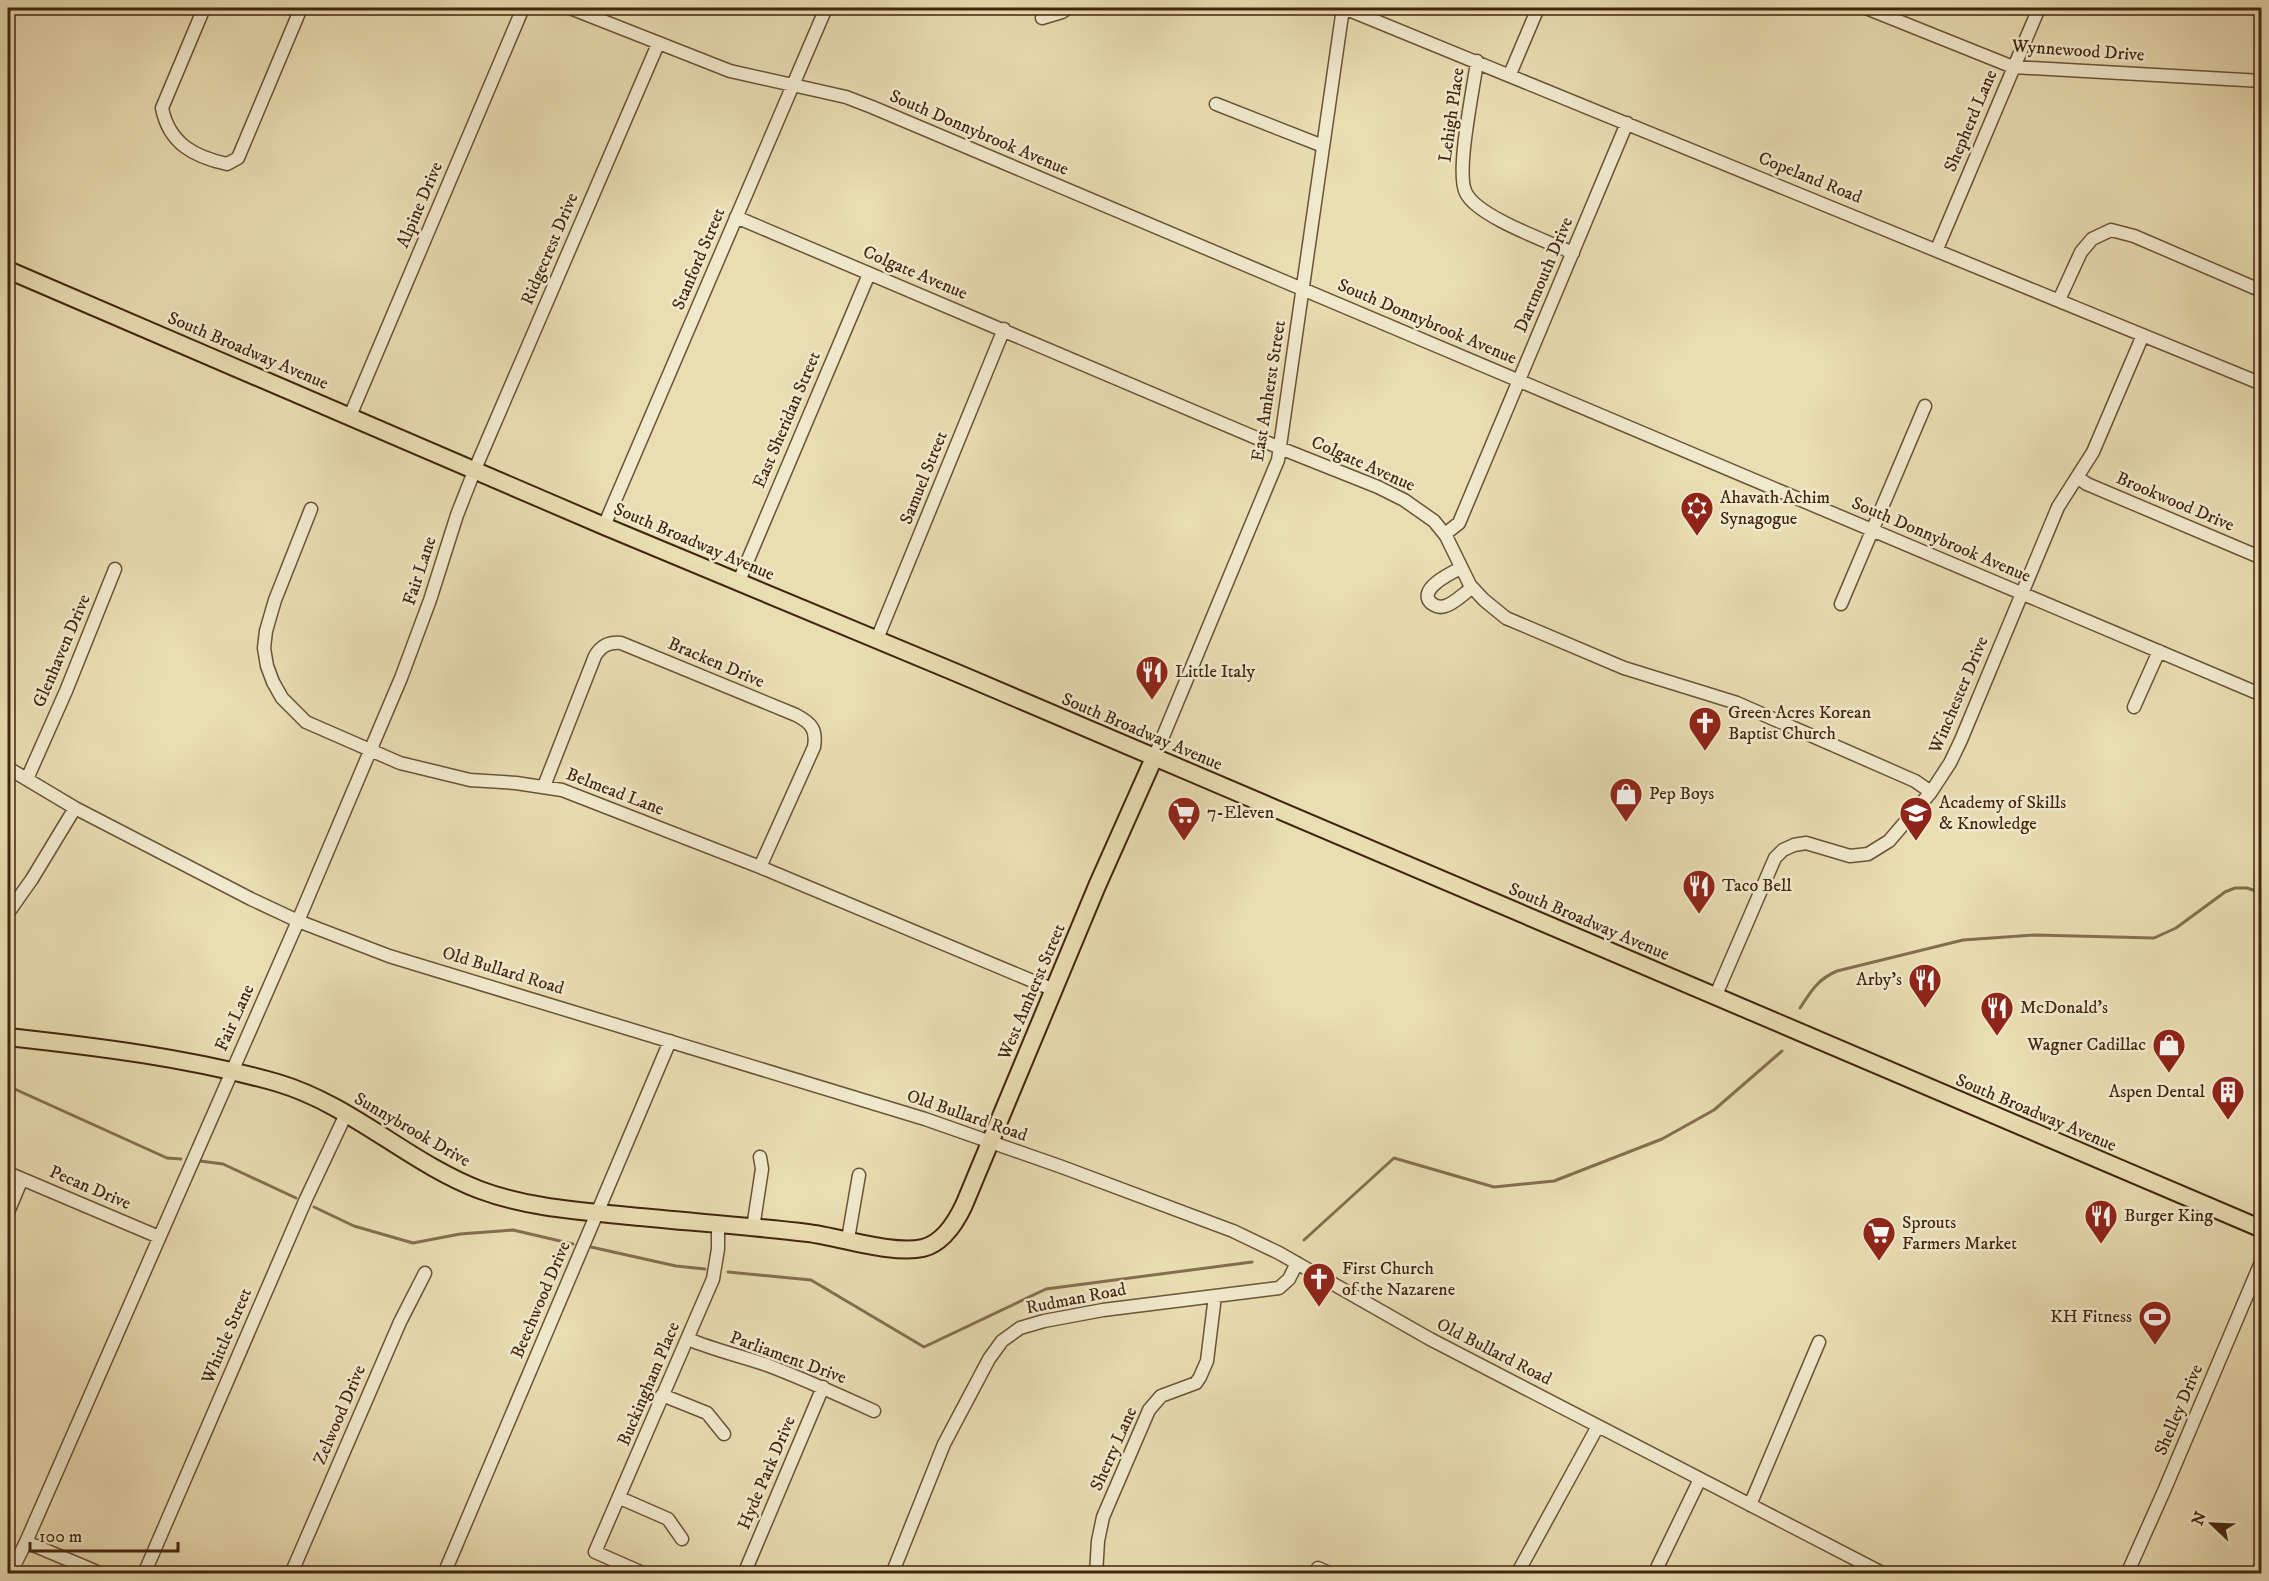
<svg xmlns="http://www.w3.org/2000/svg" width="2269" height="1581" viewBox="0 0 2269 1581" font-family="'IM FELL DW Pica',serif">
<rect width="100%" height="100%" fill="#e9ddb2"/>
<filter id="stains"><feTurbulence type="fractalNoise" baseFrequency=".00333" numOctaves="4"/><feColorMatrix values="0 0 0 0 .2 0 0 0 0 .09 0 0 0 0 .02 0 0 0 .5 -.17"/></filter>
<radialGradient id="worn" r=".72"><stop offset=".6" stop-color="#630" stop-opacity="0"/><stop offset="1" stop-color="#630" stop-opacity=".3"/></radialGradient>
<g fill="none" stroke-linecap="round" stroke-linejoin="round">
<path stroke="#846e4f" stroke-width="3" d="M 1800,1008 C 1811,991 1818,979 1837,971 L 1963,940 L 2035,935 L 2154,938 L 2176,928 L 2225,892 L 2235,888 L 2247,888 L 2262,893
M 8,1086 L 167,1158 L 181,1159
M 200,1161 L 223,1164 L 296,1198
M 314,1207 L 354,1226 L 413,1243 L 460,1234 L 513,1230 L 573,1244
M 1304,1240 L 1394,1158 L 1494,1187 L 1554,1181 L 1662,1139 L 1714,1110 L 1782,1051
M 591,1247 L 676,1266 L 705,1269
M 728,1272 L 811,1280 L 924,1347 L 1046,1289 L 1252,1262"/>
<g stroke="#6b5337" stroke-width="15">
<path id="minor" d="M 204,8 L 162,108 C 169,144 195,157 227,164 L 238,158 L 301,8
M 570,8 L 730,71 L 846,97 L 872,107 L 2262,695
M 1344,8 L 2262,384
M 1866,8 L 2013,67 L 2262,81
M 1042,18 L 1062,12 L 1068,8
M 1477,61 C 1474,87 1455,173 1466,193 C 1478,217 1547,241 1573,253
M 1510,74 L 1538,8
M 1216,104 L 1323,146
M 736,217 L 1280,448 L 1378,487 L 1404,500 L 1434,521 L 1446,536 L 1470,585 L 1484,600 L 1506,618 L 1624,668 L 1737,703 L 1915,781 L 1931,792
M 1937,249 L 2039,8
M 2059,300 L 2081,252 L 2092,239 L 2111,230 L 2134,236 L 2262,291
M 350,416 L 523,8
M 2077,477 L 2087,484 L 2262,558
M 311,509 L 275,600 L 266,631 L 264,648 L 267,666 L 273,682 L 282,698 L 306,722 L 400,763 L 470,780 L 516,783 L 562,790 L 760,867 L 1054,990
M 604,526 L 826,8
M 1445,534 L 1459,523 L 1627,123
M 1461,568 C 1451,573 1417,589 1431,603 C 1435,606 1440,608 1445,606 C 1454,604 1464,593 1472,588
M 739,581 L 869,274
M 1841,604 L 1925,406
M 877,639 L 1004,329
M 2134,707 L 2159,651
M 1154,758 L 1278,460 L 1343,8
M 8,768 L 75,808 L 251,899 L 298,921 L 389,956 L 925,1119 L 1062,1167 L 1233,1231 L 1279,1253 L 1430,1339 L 1884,1574
M 27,779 L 66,691 L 115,569
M 544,786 L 595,656 C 601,646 608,642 621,643 L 796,715 C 811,723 817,729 814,747 L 760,867
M 8,913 L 32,879 L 75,808
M 1715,997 L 1775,858 L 1783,850 L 1794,845 L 1806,843 L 1850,856 L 1868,854 L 1889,841 L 1931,792 L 1950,763 L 1961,740 L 2058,507 L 2093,452 L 2143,335
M 8,1173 L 159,1237
M 8,1212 L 22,1179
M 753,1228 L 762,1169 L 760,1157
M 848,1239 L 859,1175
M 688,1339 C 714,1350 741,1356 767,1365 C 804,1379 839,1395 874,1411
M 662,1395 L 707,1413 L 724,1434
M 620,1498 L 668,1519 L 682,1539
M 1750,1505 L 1819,1342
M 26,1542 L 102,1574
M 1318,1568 L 1331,1574
M 10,1574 L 26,1542 L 298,921 L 401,678 L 430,600 L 457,515 L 475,469 L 658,44
M 144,1574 L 306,1199 L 346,1114
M 291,1574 L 400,1322 L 425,1273
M 444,1574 L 670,1041
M 645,1574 L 595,1552 L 713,1279 L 718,1249 L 718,1224
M 744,1574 L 823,1387
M 892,1574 L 944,1444 L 989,1359 L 1002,1341 L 1020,1328 L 1044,1321 L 1103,1310 L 1279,1288 L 1289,1279 L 1297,1263
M 1096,1574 L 1098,1541 L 1103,1517 L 1149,1410 L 1161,1396 L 1196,1383 L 1200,1377 L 1207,1361 L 1215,1296
M 1517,1574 L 1598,1426
M 1654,1574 L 1700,1479
M 2127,1574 L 2164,1491 L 2262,1260"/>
</g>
<g stroke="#41250e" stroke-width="20">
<path id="major" d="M 8,270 L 604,526 L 957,673 L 2262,1229
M 8,1037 C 99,1047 190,1058 278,1083 C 352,1105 409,1163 480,1190 C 528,1208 580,1211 630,1216 C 689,1222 749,1226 808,1233 C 840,1237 893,1255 923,1248 C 943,1243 956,1222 964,1205 L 1097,886 L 1154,758"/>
</g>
<use href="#minor" stroke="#f1e9cd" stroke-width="12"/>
<use href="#major" stroke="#e9ddb2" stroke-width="16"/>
</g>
<defs>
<g id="synagogue-pin" transform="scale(1.725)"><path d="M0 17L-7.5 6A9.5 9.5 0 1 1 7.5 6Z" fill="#8f2418" stroke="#f1e9cd"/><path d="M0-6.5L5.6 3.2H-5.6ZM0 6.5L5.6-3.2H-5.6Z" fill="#fff"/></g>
<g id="restaurant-pin" transform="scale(1.725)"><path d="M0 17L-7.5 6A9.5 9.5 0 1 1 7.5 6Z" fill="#8f2418" stroke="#f1e9cd"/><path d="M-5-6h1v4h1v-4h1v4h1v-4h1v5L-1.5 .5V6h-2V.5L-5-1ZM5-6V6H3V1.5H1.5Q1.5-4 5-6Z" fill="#fff"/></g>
<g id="church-pin" transform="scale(1.725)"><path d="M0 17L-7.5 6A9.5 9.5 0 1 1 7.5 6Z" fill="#8f2418" stroke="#f1e9cd"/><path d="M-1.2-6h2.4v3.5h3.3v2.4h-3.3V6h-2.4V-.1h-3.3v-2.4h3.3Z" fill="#fff"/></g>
<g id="shop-pin" transform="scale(1.725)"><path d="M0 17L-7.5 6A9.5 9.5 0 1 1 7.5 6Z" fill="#8f2418" stroke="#f1e9cd"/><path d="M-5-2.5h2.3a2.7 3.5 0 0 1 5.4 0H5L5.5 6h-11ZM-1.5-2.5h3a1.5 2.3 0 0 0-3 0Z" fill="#fff"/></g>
<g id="supermarket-pin" transform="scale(1.725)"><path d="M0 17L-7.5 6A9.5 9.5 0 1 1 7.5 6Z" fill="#8f2418" stroke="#f1e9cd"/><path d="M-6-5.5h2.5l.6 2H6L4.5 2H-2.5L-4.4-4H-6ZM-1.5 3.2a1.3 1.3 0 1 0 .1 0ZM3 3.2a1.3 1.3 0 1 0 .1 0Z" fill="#fff"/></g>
<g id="school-pin" transform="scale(1.725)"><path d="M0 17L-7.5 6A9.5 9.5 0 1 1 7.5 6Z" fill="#8f2418" stroke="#f1e9cd"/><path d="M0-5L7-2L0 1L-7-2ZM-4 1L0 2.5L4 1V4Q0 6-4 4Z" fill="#fff"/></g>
<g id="building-pin" transform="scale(1.725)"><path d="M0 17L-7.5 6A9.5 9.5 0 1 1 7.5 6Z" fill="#8f2418" stroke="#f1e9cd"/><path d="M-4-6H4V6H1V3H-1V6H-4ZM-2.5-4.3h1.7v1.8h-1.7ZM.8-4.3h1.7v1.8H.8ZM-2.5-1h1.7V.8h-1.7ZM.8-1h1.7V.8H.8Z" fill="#fff"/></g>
<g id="stadium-pin" transform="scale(1.725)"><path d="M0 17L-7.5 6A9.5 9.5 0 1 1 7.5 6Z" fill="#8f2418" stroke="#f1e9cd"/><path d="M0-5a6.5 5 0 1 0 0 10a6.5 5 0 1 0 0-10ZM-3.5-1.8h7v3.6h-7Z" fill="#fff"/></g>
</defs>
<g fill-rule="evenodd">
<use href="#synagogue-pin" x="1697" y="508"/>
<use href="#restaurant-pin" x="1152" y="672"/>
<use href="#church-pin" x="1705" y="723"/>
<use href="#shop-pin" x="1626" y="794"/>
<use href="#supermarket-pin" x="1184" y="813"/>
<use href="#school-pin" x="1916" y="813"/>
<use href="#restaurant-pin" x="1699" y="886"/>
<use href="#restaurant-pin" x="1925" y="980"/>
<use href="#restaurant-pin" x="1997" y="1008"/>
<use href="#shop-pin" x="2169" y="1045"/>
<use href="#building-pin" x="2228" y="1092"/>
<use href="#restaurant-pin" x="2101" y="1216"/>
<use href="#supermarket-pin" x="1879" y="1233"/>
<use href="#church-pin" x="1319" y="1279"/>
<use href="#stadium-pin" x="2155" y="1317"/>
</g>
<g text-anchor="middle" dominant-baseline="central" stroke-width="5" stroke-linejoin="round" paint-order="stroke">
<g font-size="18" fill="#41250e" stroke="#f1e9cd">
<text transform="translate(2078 51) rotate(4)">Wynnewood Drive</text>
<text transform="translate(1452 115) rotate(-82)">Lehigh Place</text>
<text transform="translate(1971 121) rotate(-67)">Shepherd Lane</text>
<text transform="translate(979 133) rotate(23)">South Donnybrook Avenue</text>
<text transform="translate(1810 178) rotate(22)">Copeland Road</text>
<text transform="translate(420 205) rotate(-67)">Alpine Drive</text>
<text transform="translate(550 249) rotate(-67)">Ridgecrest Drive</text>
<text transform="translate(699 259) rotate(-67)">Stanford Street</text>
<text transform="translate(915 273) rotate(23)">Colgate Avenue</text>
<text transform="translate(1544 275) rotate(-67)">Dartmouth Drive</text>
<text transform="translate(1427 322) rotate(23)">South Donnybrook Avenue</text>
<text transform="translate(248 351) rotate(23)">South Broadway Avenue</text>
<text transform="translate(1269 391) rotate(-81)">East Amherst Street</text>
<text transform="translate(787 420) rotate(-67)">East Sheridan Street</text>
<text transform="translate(1363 464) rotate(24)">Colgate Avenue</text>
<text transform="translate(924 478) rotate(-68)">Samuel Street</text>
<text transform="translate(2175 502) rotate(23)">Brookwood Drive</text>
<text transform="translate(1941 540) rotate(23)">South Donnybrook Avenue</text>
<text transform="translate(694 542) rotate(23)">South Broadway Avenue</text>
<text transform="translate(420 571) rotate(-72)">Fair Lane</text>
<text transform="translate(62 651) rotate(-67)">Glenhaven Drive</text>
<text transform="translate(716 663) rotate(23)">Bracken Drive</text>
<text transform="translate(1959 695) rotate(-67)">Winchester Drive</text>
<text transform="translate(1142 732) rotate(23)">South Broadway Avenue</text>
<text transform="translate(615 792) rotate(21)">Belmead Lane</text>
<text transform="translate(1589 922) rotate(23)">South Broadway Avenue</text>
<text transform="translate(503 971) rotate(17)">Old Bullard Road</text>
<text transform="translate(1032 992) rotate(-67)">West Amherst Street</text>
<text transform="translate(235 1018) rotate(-66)">Fair Lane</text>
<text transform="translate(2036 1113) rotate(23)">South Broadway Avenue</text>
<text transform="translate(967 1116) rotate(19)">Old Bullard Road</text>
<text transform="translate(412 1130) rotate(30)">Sunnybrook Drive</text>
<text transform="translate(90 1188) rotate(23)">Pecan Drive</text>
<text transform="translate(1076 1299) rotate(-11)">Rudman Road</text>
<text transform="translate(541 1300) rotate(-67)">Beechwood Drive</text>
<text transform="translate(227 1336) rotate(-67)">Whittle Street</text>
<text transform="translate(1494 1352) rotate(27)">Old Bullard Road</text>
<text transform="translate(788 1358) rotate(20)">Parliament Drive</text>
<text transform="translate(649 1384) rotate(-67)">Buckingham Place</text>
<text transform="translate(2179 1410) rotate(-67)">Shelley Drive</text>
<text transform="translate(340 1415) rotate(-67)">Zelwood Drive</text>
<text transform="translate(1114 1449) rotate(-66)">Sherry Lane</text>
<text transform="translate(767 1473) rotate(-67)">Hyde Park Drive</text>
</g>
<g font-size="18" fill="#41250e" stroke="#f1e9cd" text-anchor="start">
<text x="1720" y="498">Ahavath Achim<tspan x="1720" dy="21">Synagogue</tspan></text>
<text x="1175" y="672">Little Italy</text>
<text x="1728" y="713">Green Acres Korean<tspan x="1728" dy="21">Baptist Church</tspan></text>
<text x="1649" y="794">Pep Boys</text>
<text x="1939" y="803">Academy of Skills<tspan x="1939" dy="21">&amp; Knowledge</tspan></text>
<text x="1207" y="813">7-Eleven</text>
<text x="1722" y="886">Taco Bell</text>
<text x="1902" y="980" text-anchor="end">Arby's</text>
<text x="2020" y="1008">McDonald's</text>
<text x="2146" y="1045" text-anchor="end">Wagner Cadillac</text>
<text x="2205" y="1092" text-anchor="end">Aspen Dental</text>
<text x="2124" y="1216">Burger King</text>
<text x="1902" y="1223">Sprouts<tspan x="1902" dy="21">Farmers Market</tspan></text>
<text x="1342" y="1269">First Church<tspan x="1342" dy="21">of the Nazarene</tspan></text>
<text x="2132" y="1317" text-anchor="end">KH Fitness</text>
</g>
</g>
<rect width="2269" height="1581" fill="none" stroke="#e9ddb2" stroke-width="30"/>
<rect x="9" y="9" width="2251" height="1563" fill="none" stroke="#41250e" stroke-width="3"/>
<rect x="15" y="15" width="2239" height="1551" fill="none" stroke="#41250e" stroke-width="1.5"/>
<g transform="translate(2212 1524) rotate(293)" stroke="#f1e9cd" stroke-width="4.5" paint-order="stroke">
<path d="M0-4.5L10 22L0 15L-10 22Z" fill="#41250e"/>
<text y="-9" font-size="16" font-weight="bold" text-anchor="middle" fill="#41250e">N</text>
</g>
<path d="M30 1542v9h148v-9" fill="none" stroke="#41250e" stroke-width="3"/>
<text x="39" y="1542" font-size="18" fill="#41250e" stroke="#f1e9cd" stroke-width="4.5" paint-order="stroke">100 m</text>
<rect width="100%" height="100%" filter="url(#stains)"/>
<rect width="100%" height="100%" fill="url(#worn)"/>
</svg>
